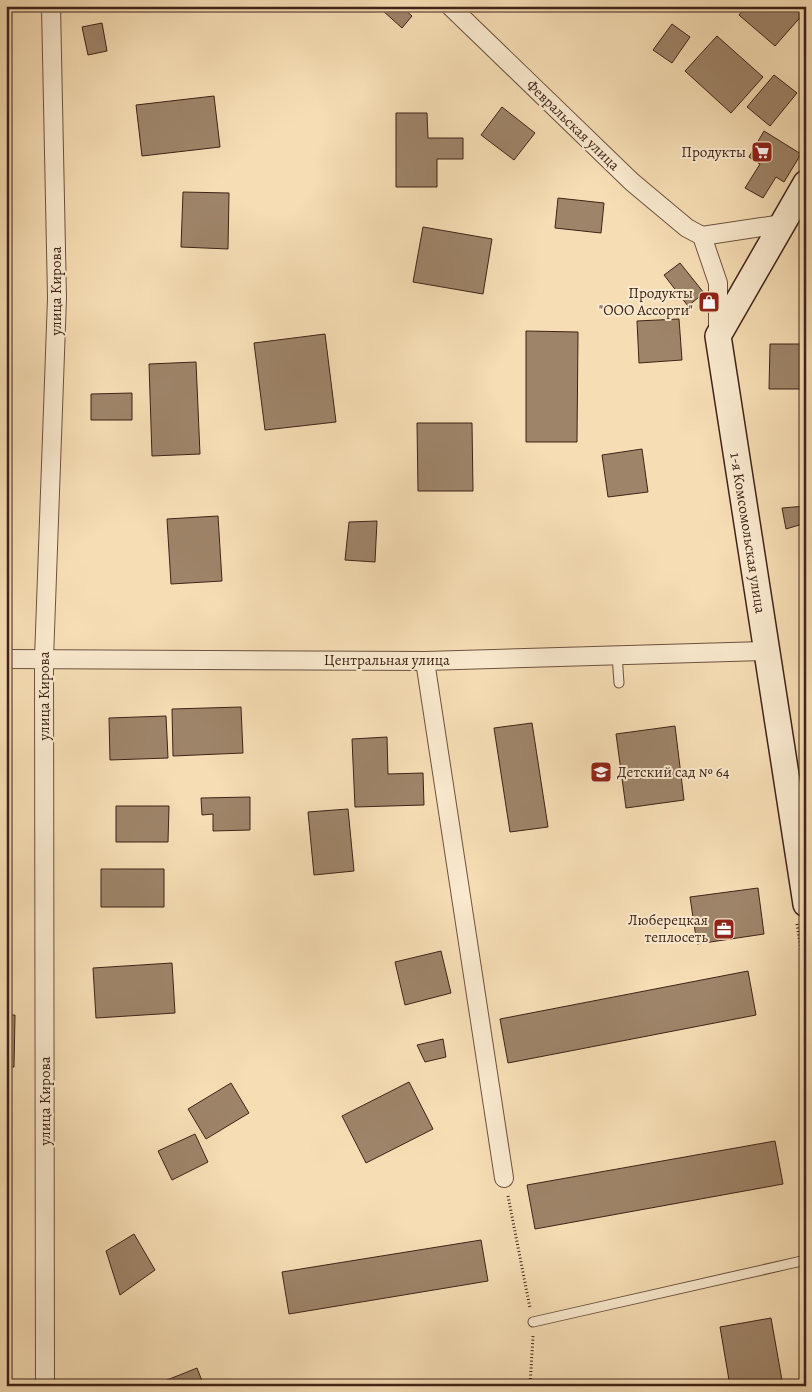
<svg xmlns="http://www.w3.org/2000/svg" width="812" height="1392" viewBox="0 0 812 1392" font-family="Alegreya,serif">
<rect width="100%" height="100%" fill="#f6ddb4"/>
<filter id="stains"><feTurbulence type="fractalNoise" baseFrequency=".004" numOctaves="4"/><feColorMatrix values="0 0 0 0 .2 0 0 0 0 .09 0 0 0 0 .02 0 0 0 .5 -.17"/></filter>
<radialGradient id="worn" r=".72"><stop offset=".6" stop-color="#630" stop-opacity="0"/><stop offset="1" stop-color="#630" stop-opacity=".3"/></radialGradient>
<path fill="#9e8469" stroke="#3f2318" d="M 385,6 L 401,6 L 412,16 L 402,28 L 382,10 Z
M 746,6 L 769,6 L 773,10 L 776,6 L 797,6 L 804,13 L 775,46 L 739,15 Z
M 102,23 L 107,51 L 88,55 L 82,27 Z
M 672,24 L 690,37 L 672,63 L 653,50 Z
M 717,36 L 763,77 L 731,113 L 685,71 Z
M 774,75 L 797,93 L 770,126 L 747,107 Z
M 214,96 L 220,147 L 142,156 L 136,105 Z
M 502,107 L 535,133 L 514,160 L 481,135 Z
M 396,113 L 427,113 L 428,138 L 463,138 L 463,159 L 437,159 L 437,187 L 396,187 Z
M 764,131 L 801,154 L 784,182 L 776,177 L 763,198 L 745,188 L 760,164 L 749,157 Z
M 183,192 L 229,193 L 228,249 L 181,247 Z
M 558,198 L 604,203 L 601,233 L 555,228 Z
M 423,227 L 492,239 L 483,294 L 413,282 Z
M 680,263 L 704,293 L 688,306 L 664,275 Z
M 679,319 L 682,360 L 639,363 L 637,321 Z
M 526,331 L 578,332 L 577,442 L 526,442 Z
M 325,334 L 336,422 L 265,430 L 254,343 Z
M 770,344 L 806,344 L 806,389 L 769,389 Z
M 196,362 L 200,454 L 152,456 L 149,364 Z
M 132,393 L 132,420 L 91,420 L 91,394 Z
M 417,423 L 472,423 L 473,491 L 418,491 Z
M 642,449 L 648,492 L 608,497 L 602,455 Z
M 806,506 L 806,523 L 786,529 L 782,508 Z
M 218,516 L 222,581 L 171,584 L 167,519 Z
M 377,521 L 375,562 L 345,560 L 349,522 Z
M 241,707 L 243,753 L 173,756 L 172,709 Z
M 166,716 L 168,758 L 110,760 L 109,718 Z
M 532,723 L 548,827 L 510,832 L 494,728 Z
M 675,726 L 684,800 L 626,808 L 616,734 Z
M 387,737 L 388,774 L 423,773 L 424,805 L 355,807 L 352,739 Z
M 250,797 L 250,830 L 213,831 L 213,814 L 202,815 L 201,798 Z
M 116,806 L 169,806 L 168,842 L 116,842 Z
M 348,809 L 354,871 L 314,875 L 308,812 Z
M 101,869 L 164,869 L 164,907 L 101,907 Z
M 758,888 L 764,934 L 697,944 L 690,897 Z
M 441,951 L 451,993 L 405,1005 L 395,962 Z
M 172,963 L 175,1013 L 96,1018 L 93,968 Z
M 748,971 L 756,1015 L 508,1063 L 500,1019 Z
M 6,1015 L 15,1015 L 14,1067 L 6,1067 Z
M 443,1039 L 446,1057 L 425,1062 L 417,1045 Z
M 409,1082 L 433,1129 L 366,1163 L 342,1116 Z
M 231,1083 L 249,1113 L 206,1139 L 188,1109 Z
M 195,1134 L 208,1162 L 172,1180 L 158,1151 Z
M 775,1141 L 783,1184 L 535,1229 L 527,1185 Z
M 134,1234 L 155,1270 L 120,1295 L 106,1251 Z
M 481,1240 L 488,1281 L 289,1314 L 282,1272 Z
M 771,1318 L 783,1386 L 730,1386 L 720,1327 Z
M 197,1368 L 204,1386 L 152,1386 Z"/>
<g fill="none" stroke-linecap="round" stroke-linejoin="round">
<g stroke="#6d523f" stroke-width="11">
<path id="service" d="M 617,655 L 619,683
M 533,1322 L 806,1260"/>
</g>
<g stroke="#6d523f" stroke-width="20">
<path id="minor" d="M 450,6 L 632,182 L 687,228 L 702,236 L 782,224
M 702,236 L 718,283 L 718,335
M 6,659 L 425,661 L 767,651
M 425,661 L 504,1178
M 45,1386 L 44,659 L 57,298 L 51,6"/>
</g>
<g stroke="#3f2318" stroke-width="28">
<path id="secondary" d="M 806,183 L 718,336 L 806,904"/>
</g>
<path stroke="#3f2318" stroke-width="3" stroke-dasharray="1 2.5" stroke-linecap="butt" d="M 797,924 L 806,982
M 508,1196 L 530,1308
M 530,1386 L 533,1336"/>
<use href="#service" stroke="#f9e9ce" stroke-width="9"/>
<use href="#minor" stroke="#f9e9ce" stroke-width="18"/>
<use href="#secondary" stroke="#f9e9ce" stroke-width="25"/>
</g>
<defs>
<g id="supermarket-square" transform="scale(1.125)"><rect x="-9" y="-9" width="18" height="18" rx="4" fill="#8f2418" stroke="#f9e9ce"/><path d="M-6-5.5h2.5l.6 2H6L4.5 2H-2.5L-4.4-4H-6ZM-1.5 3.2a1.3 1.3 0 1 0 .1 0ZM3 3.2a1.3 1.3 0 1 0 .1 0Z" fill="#fff"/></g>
<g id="shop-square" transform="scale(1.125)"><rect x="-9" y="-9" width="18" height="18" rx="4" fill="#8f2418" stroke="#f9e9ce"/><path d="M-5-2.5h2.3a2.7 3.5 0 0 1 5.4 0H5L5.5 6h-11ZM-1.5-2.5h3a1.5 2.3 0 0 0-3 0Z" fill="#fff"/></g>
<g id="school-square" transform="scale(1.125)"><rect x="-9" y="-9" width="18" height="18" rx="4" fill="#8f2418" stroke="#f9e9ce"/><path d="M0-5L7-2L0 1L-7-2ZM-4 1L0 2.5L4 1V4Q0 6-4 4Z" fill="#fff"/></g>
<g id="office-square" transform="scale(1.125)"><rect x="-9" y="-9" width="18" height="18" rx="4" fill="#8f2418" stroke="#f9e9ce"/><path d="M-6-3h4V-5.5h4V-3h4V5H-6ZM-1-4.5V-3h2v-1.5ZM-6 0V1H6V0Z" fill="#fff"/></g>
</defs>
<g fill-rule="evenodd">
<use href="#supermarket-square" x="762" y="152"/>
<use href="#shop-square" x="709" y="302"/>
<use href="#school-square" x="601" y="772"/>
<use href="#office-square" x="724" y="929"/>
</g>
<g text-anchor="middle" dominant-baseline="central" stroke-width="4" stroke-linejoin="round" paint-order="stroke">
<g font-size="15" fill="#3f2318" stroke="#f9e9ce">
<text transform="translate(573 125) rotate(44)">Февральская улица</text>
<text transform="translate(56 291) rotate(-90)">улица Кирова</text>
<text transform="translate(748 533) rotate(81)">1-я Комсомольская улица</text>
<text x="387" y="660">Центральная улица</text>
<text transform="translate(44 696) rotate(-90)">улица Кирова</text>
<text transform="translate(45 1101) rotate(-90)">улица Кирова</text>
</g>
<g font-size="15" fill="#3f2318" stroke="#f9e9ce" text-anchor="end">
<text x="746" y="152">Продукты</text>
<text x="693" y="293">Продукты<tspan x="693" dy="17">"ООО Ассорти"</tspan></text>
<text x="617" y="772" text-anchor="start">Детский сад № 64</text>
<text x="708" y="920">Люберецкая<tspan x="708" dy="17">теплосеть</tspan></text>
</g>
</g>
<rect width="812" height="1392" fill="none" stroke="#f6ddb4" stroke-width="25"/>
<rect x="8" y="8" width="797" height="1377" fill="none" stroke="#3f2318" stroke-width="2.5"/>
<rect x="12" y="12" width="787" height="1367" fill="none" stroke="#3f2318"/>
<rect width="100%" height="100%" filter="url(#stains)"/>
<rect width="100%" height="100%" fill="url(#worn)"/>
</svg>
